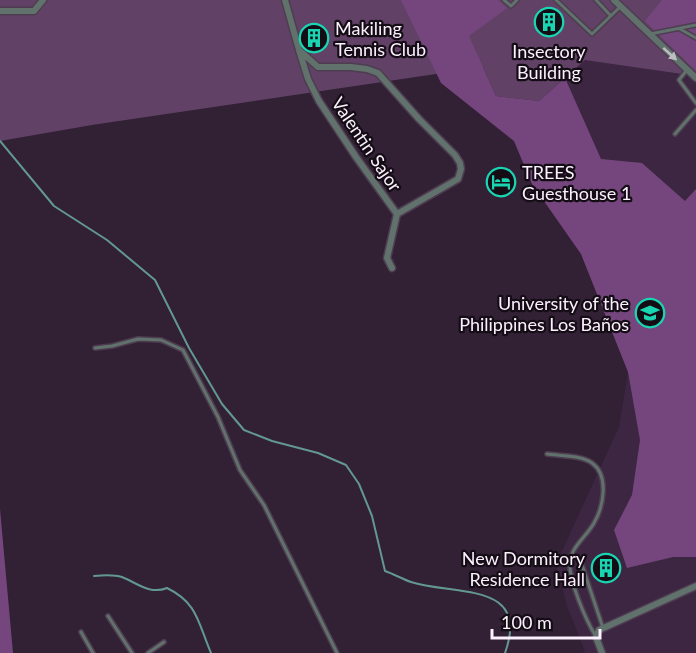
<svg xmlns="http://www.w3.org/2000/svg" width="696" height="653" viewBox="0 0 696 653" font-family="Lato,sans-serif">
<rect width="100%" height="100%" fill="#322035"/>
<path fill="#3d2641" d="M 401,0 L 696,0 L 696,653 L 582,653 L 585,651 L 567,606 L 556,564 L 619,427 L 628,372 L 581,254 L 532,184 L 514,142 L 441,83 Z"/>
<path fill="#614266" d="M 0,0 L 696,0 L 696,76 L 585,60 L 539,101 L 496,96 L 483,67 L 92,125 L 0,141 Z"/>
<path fill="#75467d" d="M 401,0 L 498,0 L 507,8 L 469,36 L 496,96 L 539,101 L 565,78 L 601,159 L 642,163 L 685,201 L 696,189 L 696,557 L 673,557 L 627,568 L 614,530 L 632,495 L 640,440 L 628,372 L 581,254 L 532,184 L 514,141 L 441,83 Z
M 662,0 L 696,0 L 696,71 L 645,21 Z
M 0,509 L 13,653 L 0,653 Z"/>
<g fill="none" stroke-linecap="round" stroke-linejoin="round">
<path stroke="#639890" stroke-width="2" d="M 0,141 L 54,206 L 107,240 L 155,280 L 189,348 L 222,404 L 244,430 L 272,441 L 318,453 L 346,465 L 359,484 L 372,516 L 385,571 C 394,574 402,579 411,582 C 455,596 531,581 505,653
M 94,576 C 103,575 113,574 122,577 C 137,583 150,595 167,588 C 198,603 198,623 211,653"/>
<g stroke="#4e3d51" stroke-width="6">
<path id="service" d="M 504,0 L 511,6 L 517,0
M 556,0 L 592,34 L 620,7
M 596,0 L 611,16
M 680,29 L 696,38
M 650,34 L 696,25
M 686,71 L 679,80 L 696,103
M 675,134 L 696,110
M 95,348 L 112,346 L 138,339 L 161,340 L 183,350 L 218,417 L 240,470 L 264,505 L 337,653
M 547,454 C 561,456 581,455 592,463 C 610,476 603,508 594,523 C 587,536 571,547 570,562 C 568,579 586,620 595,635
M 581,562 L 603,628
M 108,616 L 132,653
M 81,632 L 93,653
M 148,653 L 164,642"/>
</g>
<g stroke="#4e3d51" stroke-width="9">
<path id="minor" d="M 285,0 L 299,50
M 614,0 L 696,78
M 0,11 L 34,11 L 43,0
M 299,50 L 318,67 L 351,67 L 367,69 L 378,73 L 419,119 L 455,155 L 460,163 L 461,169 L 458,179 L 397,214 L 356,157 L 319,101 L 308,79 Z
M 392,268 L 387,258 L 397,214
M 602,653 L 596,637 L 599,630 L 696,586"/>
</g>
<use href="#service" stroke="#61716c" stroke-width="3"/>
<use href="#minor" stroke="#61716c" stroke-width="6"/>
</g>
<defs><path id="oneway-solid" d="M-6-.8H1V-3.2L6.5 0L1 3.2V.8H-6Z" transform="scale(1.5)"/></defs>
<use fill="#bebdc4" href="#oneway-solid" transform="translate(670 54) rotate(42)"/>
<defs>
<g id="building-ring" transform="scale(1.5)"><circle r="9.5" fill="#150d16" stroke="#19d5b2" stroke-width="1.5"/><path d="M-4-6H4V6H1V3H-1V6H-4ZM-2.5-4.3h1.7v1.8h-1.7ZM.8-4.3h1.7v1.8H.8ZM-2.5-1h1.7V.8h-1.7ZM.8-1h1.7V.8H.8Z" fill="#19d5b2"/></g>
<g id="hotel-ring" transform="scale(1.5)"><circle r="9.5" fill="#150d16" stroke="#19d5b2" stroke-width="1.5"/><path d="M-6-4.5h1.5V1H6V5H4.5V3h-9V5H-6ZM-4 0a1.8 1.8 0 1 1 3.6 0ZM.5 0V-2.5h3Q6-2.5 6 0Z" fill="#19d5b2"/></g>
<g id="university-ring" transform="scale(1.5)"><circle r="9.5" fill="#150d16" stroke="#19d5b2" stroke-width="1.5"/><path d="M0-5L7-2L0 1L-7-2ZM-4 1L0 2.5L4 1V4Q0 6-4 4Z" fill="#19d5b2"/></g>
</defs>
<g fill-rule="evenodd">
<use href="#building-ring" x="549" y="22"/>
<use href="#building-ring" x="314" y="38"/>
<use href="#hotel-ring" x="501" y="182"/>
<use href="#university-ring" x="650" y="313"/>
<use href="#building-ring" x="606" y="568"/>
</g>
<g text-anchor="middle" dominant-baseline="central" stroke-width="4.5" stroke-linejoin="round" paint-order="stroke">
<g font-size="18" fill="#fcf0fe" stroke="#150d16" text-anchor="start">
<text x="335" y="28">Makiling<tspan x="335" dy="21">Tennis Club</tspan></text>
<text x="549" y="51" text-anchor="middle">Insectory<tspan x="549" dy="21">Building</tspan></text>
<text x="522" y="172">TREES<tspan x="522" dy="21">Guesthouse 1</tspan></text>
<text x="629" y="303" text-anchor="end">University of the<tspan x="629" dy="21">Philippines Los Baños</tspan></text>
<text x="585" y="558" text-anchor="end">New Dormitory<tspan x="585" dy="21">Residence Hall</tspan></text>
</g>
<g font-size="18" fill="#fcf0fe" stroke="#150d16">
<text transform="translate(367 144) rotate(56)">Valentin Sajor</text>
</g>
</g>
<path d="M492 629v9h108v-9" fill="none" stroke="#fcf0fe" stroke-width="3"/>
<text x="501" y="629" font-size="18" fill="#fcf0fe" stroke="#150d16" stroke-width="4.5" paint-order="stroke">100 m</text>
</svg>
